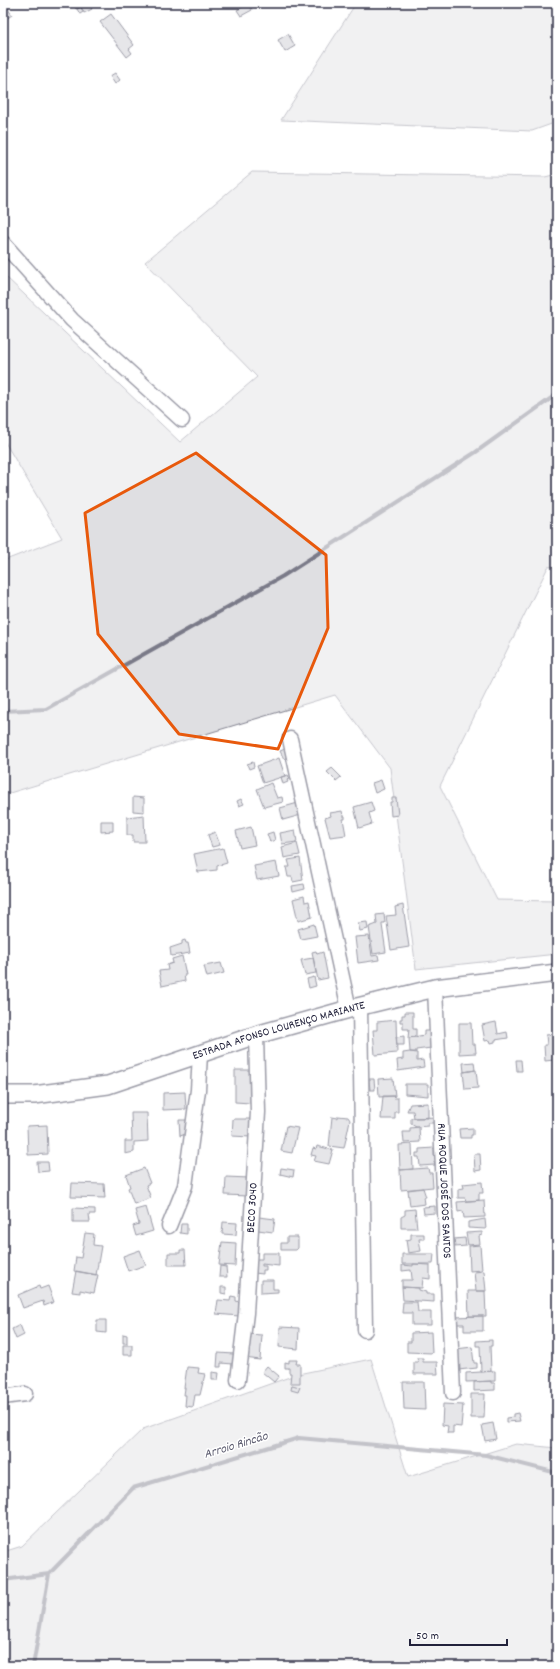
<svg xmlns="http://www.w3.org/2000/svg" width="560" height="1669" viewBox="0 0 560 1669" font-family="Dekko,sans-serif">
<rect width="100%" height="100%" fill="#fff"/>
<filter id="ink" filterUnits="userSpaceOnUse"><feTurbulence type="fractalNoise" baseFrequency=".025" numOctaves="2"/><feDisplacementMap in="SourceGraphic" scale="8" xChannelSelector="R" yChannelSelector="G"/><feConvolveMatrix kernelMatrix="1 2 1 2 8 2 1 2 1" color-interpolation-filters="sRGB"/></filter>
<g filter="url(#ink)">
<path fill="#dfdfe2" stroke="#80808e" d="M 356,3 L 557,3 L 557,122 L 532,131 L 281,120 Z
M 252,172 L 545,177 L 557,174 L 557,566 L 548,567 L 440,786 L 497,900 L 557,901 L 557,954 L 416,969 L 390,768 L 335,695 L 3,795 L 3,561 L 62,538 L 3,439 L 3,279 L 6,277 L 180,442 L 257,377 L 145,262 Z
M 371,1359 L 408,1477 L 516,1444 L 557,1448 L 557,1666 L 3,1666 L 3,1552 L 22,1546 L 143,1429 L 298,1374 Z"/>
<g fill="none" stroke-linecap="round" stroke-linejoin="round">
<path stroke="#7a7a88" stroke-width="4" d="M 3,711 L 46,709 L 283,576 L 476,452 L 557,394
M 3,1580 L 49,1574
M 33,1666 L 49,1574 L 133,1488 L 299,1438 L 486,1455 L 557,1473"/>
</g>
<path fill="#c8c8cf" stroke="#22223b" d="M 74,3 L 89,3 L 92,9 L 84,13 L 81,7 L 76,9 Z
M 249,4 L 252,10 L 241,16 L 237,10 Z
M 81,7 L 83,12 L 80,14 L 77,9 Z
M 8,9 L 12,15 L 3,21 L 3,13 Z
M 111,14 L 134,45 L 129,49 L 132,53 L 127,57 L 100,22 Z
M 288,34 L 295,46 L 285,52 L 278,40 Z
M 115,73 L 120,80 L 115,84 L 110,76 Z
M 285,749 L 288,757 L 284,759 L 280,751 Z
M 279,758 L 285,776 L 263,783 L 257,766 Z
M 253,762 L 254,767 L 249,769 L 247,764 Z
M 332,768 L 341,777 L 336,781 L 327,772 Z
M 288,775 L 290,779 L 287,780 L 288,782 L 283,784 L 281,777 Z
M 381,780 L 384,789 L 375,793 L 372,783 Z
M 271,783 L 277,798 L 282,797 L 283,802 L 264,807 L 257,789 Z
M 133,797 L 144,798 L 144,812 L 133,811 Z
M 392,798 L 396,798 L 398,815 L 391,816 L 390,802 L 392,802 Z
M 241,799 L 244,804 L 239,806 L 237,801 Z
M 371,802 L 374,811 L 369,813 L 372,824 L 359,828 L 354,807 Z
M 298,803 L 301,815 L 283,820 L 280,808 Z
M 342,811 L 343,816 L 345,816 L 345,819 L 343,819 L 346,835 L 330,837 L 325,818 L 331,816 L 330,813 Z
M 144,815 L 145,842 L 133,842 L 133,835 L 127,835 L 127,817 Z
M 101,821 L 113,821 L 113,831 L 101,832 Z
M 251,827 L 255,845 L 240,848 L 236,831 Z
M 295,830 L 297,842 L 282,844 L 280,833 Z
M 215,832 L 220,845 L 212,847 L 208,835 Z
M 273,832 L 275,840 L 270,842 L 267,834 Z
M 297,843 L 300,855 L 284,858 L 282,847 Z
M 223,848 L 227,863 L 217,866 L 217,870 L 198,872 L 194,854 Z
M 300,858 L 303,880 L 293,882 L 292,877 L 288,877 L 286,867 L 290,867 L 288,860 Z
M 276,862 L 279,876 L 257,880 L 254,866 Z
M 304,884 L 305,889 L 293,892 L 292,886 Z
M 304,896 L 305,902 L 309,901 L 312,917 L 298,921 L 293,899 Z
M 403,905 L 409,947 L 391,950 L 386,916 L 396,915 L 395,907 Z
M 384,914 L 385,923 L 382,923 L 382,925 L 386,952 L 373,954 L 369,927 L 377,924 L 376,915 Z
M 367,922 L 368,929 L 360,931 L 358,923 Z
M 314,924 L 317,936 L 301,939 L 298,929 Z
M 369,936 L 372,956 L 378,955 L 379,960 L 358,963 L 355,937 Z
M 185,940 L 186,943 L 188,943 L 190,953 L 171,956 L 170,948 L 182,944 L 182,941 Z
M 316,951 L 317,954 L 323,952 L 328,978 L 318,980 L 312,952 Z
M 182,956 L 186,975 L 184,975 L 185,981 L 162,986 L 159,971 L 168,970 L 167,965 L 173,963 L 172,959 Z
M 313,958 L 316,973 L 305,975 L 301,960 Z
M 221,963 L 224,973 L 207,977 L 204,966 Z
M 314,977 L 316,986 L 309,988 L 307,979 Z
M 405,1012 L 413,1012 L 413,1029 L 416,1029 L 416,1037 L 408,1038 L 409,1029 L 403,1029 L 403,1022 L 400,1022 L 400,1019 L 402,1019 L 402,1015 L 405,1015 Z
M 396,1020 L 397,1053 L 375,1055 L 373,1030 L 377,1030 L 377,1022 Z
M 496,1022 L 498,1034 L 507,1032 L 508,1038 L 495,1040 L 495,1042 L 491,1043 L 490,1040 L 485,1041 L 482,1025 Z
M 459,1023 L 471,1023 L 472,1044 L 475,1044 L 476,1053 L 459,1054 Z
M 424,1031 L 430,1031 L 431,1048 L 416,1050 L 416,1052 L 410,1052 L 409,1038 L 424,1035 Z
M 555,1034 L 557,1048 L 554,1048 L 554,1060 L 545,1061 L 544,1045 L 547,1045 L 546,1035 Z
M 404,1036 L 404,1045 L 397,1045 L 396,1037 Z
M 410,1052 L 417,1053 L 417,1061 L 423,1060 L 424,1067 L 398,1071 L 397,1060 L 403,1059 L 403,1053 Z
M 516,1060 L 521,1060 L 522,1071 L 517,1071 Z
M 474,1062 L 475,1070 L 464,1072 L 463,1063 Z
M 235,1070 L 252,1070 L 250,1103 L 235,1102 Z
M 476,1070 L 478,1088 L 465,1089 L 463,1072 Z
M 393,1078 L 395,1096 L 379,1097 L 378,1079 Z
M 369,1079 L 374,1079 L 375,1090 L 370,1090 Z
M 405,1084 L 428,1084 L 428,1096 L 405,1094 Z
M 185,1092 L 186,1109 L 163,1110 L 163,1093 Z
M 383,1096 L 394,1096 L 394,1098 L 398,1098 L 398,1112 L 395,1112 L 395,1119 L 381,1119 Z
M 428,1103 L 428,1118 L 414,1118 L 413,1111 L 407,1111 L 410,1104 Z
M 131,1113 L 147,1113 L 148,1141 L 134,1142 L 134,1152 L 125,1154 L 125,1141 L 132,1141 Z
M 338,1116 L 348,1117 L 350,1120 L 344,1148 L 329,1146 L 332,1117 L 338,1118 Z
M 437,1117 L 437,1123 L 428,1123 L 428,1126 L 416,1127 L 411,1124 L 411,1118 Z
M 233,1119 L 251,1119 L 250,1137 L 232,1136 Z
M 179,1120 L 189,1120 L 189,1133 L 180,1136 Z
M 47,1125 L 48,1154 L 28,1155 L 27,1126 Z
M 286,1126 L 298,1128 L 292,1153 L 281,1151 Z
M 419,1127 L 420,1142 L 404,1143 L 403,1132 L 410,1132 L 410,1128 Z
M 473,1128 L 473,1135 L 471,1135 L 471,1138 L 460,1138 L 459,1129 Z
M 412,1144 L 413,1169 L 400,1170 L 399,1145 Z
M 317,1146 L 333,1150 L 329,1164 L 314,1161 L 316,1156 L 311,1155 L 313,1148 L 316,1149 Z
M 434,1148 L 434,1156 L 438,1156 L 439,1164 L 435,1164 L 434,1162 L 435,1165 L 420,1166 L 419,1157 L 416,1157 L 416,1153 L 419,1153 L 419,1149 Z
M 474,1154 L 480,1154 L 481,1170 L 475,1171 Z
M 37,1162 L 48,1162 L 49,1171 L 38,1172 Z
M 144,1168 L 150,1183 L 146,1185 L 151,1198 L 134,1204 L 128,1188 L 130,1187 L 126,1175 Z
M 281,1168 L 294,1170 L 293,1177 L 280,1174 Z
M 428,1168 L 429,1173 L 432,1173 L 433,1187 L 401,1190 L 400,1170 Z
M 226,1177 L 249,1178 L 248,1196 L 225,1195 Z
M 482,1182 L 483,1193 L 479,1193 L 479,1200 L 466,1201 L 465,1198 L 458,1198 L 458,1189 L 464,1188 L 463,1184 Z
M 72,1183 L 104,1184 L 105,1198 L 71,1197 Z
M 423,1188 L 426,1197 L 424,1197 L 425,1204 L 410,1206 L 408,1190 Z
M 484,1200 L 485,1217 L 464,1218 L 463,1211 L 458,1212 L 457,1202 Z
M 435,1206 L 435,1213 L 424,1214 L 423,1207 Z
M 146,1207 L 153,1231 L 136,1236 L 133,1226 L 139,1224 L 135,1210 Z
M 73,1208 L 95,1209 L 95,1214 L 89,1214 L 90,1222 L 73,1222 Z
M 415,1209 L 417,1228 L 401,1228 L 401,1217 L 405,1215 L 405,1210 Z
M 259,1217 L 275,1219 L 273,1232 L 258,1230 Z
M 485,1219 L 486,1229 L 468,1228 L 468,1222 Z
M 223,1222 L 237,1223 L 236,1235 L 222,1234 Z
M 181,1224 L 187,1224 L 187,1234 L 180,1233 Z
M 482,1232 L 482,1235 L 479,1236 L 480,1244 L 468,1245 L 466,1233 Z
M 85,1233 L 94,1234 L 93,1245 L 101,1246 L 96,1275 L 74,1271 L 76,1257 L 81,1258 Z
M 411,1234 L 424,1234 L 424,1239 L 419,1239 L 421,1251 L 408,1253 L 406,1240 L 411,1239 Z
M 287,1237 L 298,1237 L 298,1248 L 296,1250 L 281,1250 L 281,1243 L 287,1243 Z
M 465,1238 L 466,1246 L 455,1247 L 454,1239 Z
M 222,1242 L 236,1243 L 235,1266 L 219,1265 Z
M 480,1245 L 482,1270 L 470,1271 L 469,1246 Z
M 140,1250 L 146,1265 L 128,1271 L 123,1256 Z
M 180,1250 L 185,1250 L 186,1265 L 168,1265 L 168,1253 L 180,1253 Z
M 262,1253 L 279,1253 L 279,1266 L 262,1264 L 262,1266 L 266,1266 L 266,1270 L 263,1270 L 263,1274 L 254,1273 L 254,1259 L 262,1259 Z
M 402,1254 L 434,1254 L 433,1264 L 402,1264 Z
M 413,1264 L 430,1265 L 430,1279 L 423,1278 L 422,1288 L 402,1287 L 402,1280 L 412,1280 L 412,1278 L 411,1270 L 402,1271 L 402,1265 L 413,1266 Z
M 220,1266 L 226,1267 L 227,1277 L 219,1277 Z
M 76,1271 L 98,1275 L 94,1293 L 80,1290 L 80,1293 L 72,1292 Z
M 484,1271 L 486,1291 L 476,1291 L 474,1272 Z
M 261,1280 L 273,1280 L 273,1289 L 278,1289 L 278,1292 L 261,1293 Z
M 39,1286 L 40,1289 L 48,1286 L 54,1302 L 44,1306 L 43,1301 L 23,1308 L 18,1295 Z
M 221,1287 L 226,1287 L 226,1294 L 221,1293 Z
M 402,1287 L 419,1288 L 419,1290 L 426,1292 L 426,1294 L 434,1294 L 434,1302 L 403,1300 Z
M 468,1291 L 485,1291 L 486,1316 L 469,1316 Z
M 231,1296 L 236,1297 L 236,1301 L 240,1302 L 239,1316 L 216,1314 L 218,1300 L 230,1301 Z
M 403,1302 L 417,1302 L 418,1312 L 431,1312 L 431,1325 L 412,1325 L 412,1313 L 402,1313 Z
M 483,1316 L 483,1331 L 464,1331 L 464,1324 L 454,1324 L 454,1317 Z
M 97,1320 L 106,1320 L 106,1333 L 97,1332 Z
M 20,1325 L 24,1335 L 16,1339 L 12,1329 Z
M 280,1327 L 299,1328 L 298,1349 L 279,1347 Z
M 431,1332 L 432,1353 L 407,1352 L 407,1342 L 411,1342 L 411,1333 Z
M 123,1334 L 127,1335 L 127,1343 L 123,1343 Z
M 246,1334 L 262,1335 L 260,1360 L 244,1358 Z
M 492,1340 L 492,1346 L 490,1346 L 491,1371 L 481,1372 L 480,1346 L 476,1346 L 476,1341 Z
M 123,1345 L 132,1345 L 132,1355 L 123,1355 Z
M 472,1347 L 474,1363 L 477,1363 L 477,1368 L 458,1370 L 456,1349 Z
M 218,1353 L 234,1354 L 233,1364 L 221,1363 L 221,1367 L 217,1367 Z
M 417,1358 L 423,1358 L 423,1362 L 437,1362 L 438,1374 L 414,1374 L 414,1362 L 418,1362 Z
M 289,1360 L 297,1360 L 296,1364 L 300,1364 L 300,1383 L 290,1383 L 291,1373 L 289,1373 L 289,1368 L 285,1368 L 285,1362 L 289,1363 Z
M 267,1366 L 279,1376 L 274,1382 L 262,1372 Z
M 187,1367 L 199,1368 L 198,1373 L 205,1374 L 200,1395 L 195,1395 L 193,1407 L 185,1406 L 186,1395 L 184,1395 L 185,1388 L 184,1388 Z
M 495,1371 L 495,1381 L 466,1382 L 466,1373 Z
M 212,1372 L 219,1373 L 218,1380 L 212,1380 Z
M 491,1381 L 491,1383 L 495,1383 L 495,1390 L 474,1391 L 474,1382 Z
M 403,1382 L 424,1382 L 425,1410 L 404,1409 Z
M 292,1385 L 300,1387 L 298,1392 L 291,1390 Z
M 471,1394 L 485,1394 L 484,1418 L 471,1418 Z
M 443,1404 L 463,1405 L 461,1427 L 453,1426 L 453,1433 L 447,1433 L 448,1426 L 442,1425 Z
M 518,1413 L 520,1421 L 506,1422 L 506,1418 L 513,1417 L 513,1414 Z
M 493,1423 L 496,1439 L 485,1441 L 482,1425 Z"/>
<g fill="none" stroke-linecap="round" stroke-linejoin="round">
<g stroke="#22223b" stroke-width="17">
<g id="minor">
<path d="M 3,243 L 72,320 L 182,420"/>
<path d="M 290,739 L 349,1009"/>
<path id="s1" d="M 435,988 L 453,1393"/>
<path d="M 360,1006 L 365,1330"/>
<path d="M 169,1226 L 185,1186 L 198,1090 L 200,1054"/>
<path id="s2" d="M 238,1380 L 246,1313 L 258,1112 L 256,1035"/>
<path d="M 3,1397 L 25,1394"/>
</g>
</g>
<g stroke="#22223b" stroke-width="20">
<g id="major">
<path id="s3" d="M 3,1095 L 34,1095 L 108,1085 L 256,1035 L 349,1009 L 435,988 L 557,973"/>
</g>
</g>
<use href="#minor" stroke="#fff" stroke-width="14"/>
<use href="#major" stroke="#fff" stroke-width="17"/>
</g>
</g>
<path d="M0 0H560V1669H0ZM 196,453 L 326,555 L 328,628 L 278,749 L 179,734 L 98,634 L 85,513 Z" fill="#fff" fill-opacity=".55" fill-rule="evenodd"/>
<path fill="none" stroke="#e8590c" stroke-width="3" stroke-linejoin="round" d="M 196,453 L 326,555 L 328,628 L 278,749 L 179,734 L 98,634 L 85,513 Z"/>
<g text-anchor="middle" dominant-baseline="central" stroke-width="3" stroke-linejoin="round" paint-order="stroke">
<g font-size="12" fill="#22223b" stroke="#fff">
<text stroke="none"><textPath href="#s3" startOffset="285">ESTRADA AFONSO LOURENÇO MARIANTE</textPath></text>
<text stroke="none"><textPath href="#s1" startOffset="203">RUA ROQUE JOSÉ DOS SANTOS</textPath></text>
<text stroke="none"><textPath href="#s2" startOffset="173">BECO 3040</textPath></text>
</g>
<g font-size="13" font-style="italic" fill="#5c5c6f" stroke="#fff">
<text transform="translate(236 1446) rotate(-17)">Arroio Rincão</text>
</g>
</g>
<rect width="560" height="1669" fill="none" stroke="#fff" stroke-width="16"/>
<rect x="8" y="8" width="544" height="1653" fill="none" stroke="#22223b" stroke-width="1.5" filter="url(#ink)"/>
<path d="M410 1639v6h97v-6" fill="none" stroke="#22223b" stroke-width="2"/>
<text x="416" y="1639" font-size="12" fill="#22223b" stroke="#ffffff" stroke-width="3" paint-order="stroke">50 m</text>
</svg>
